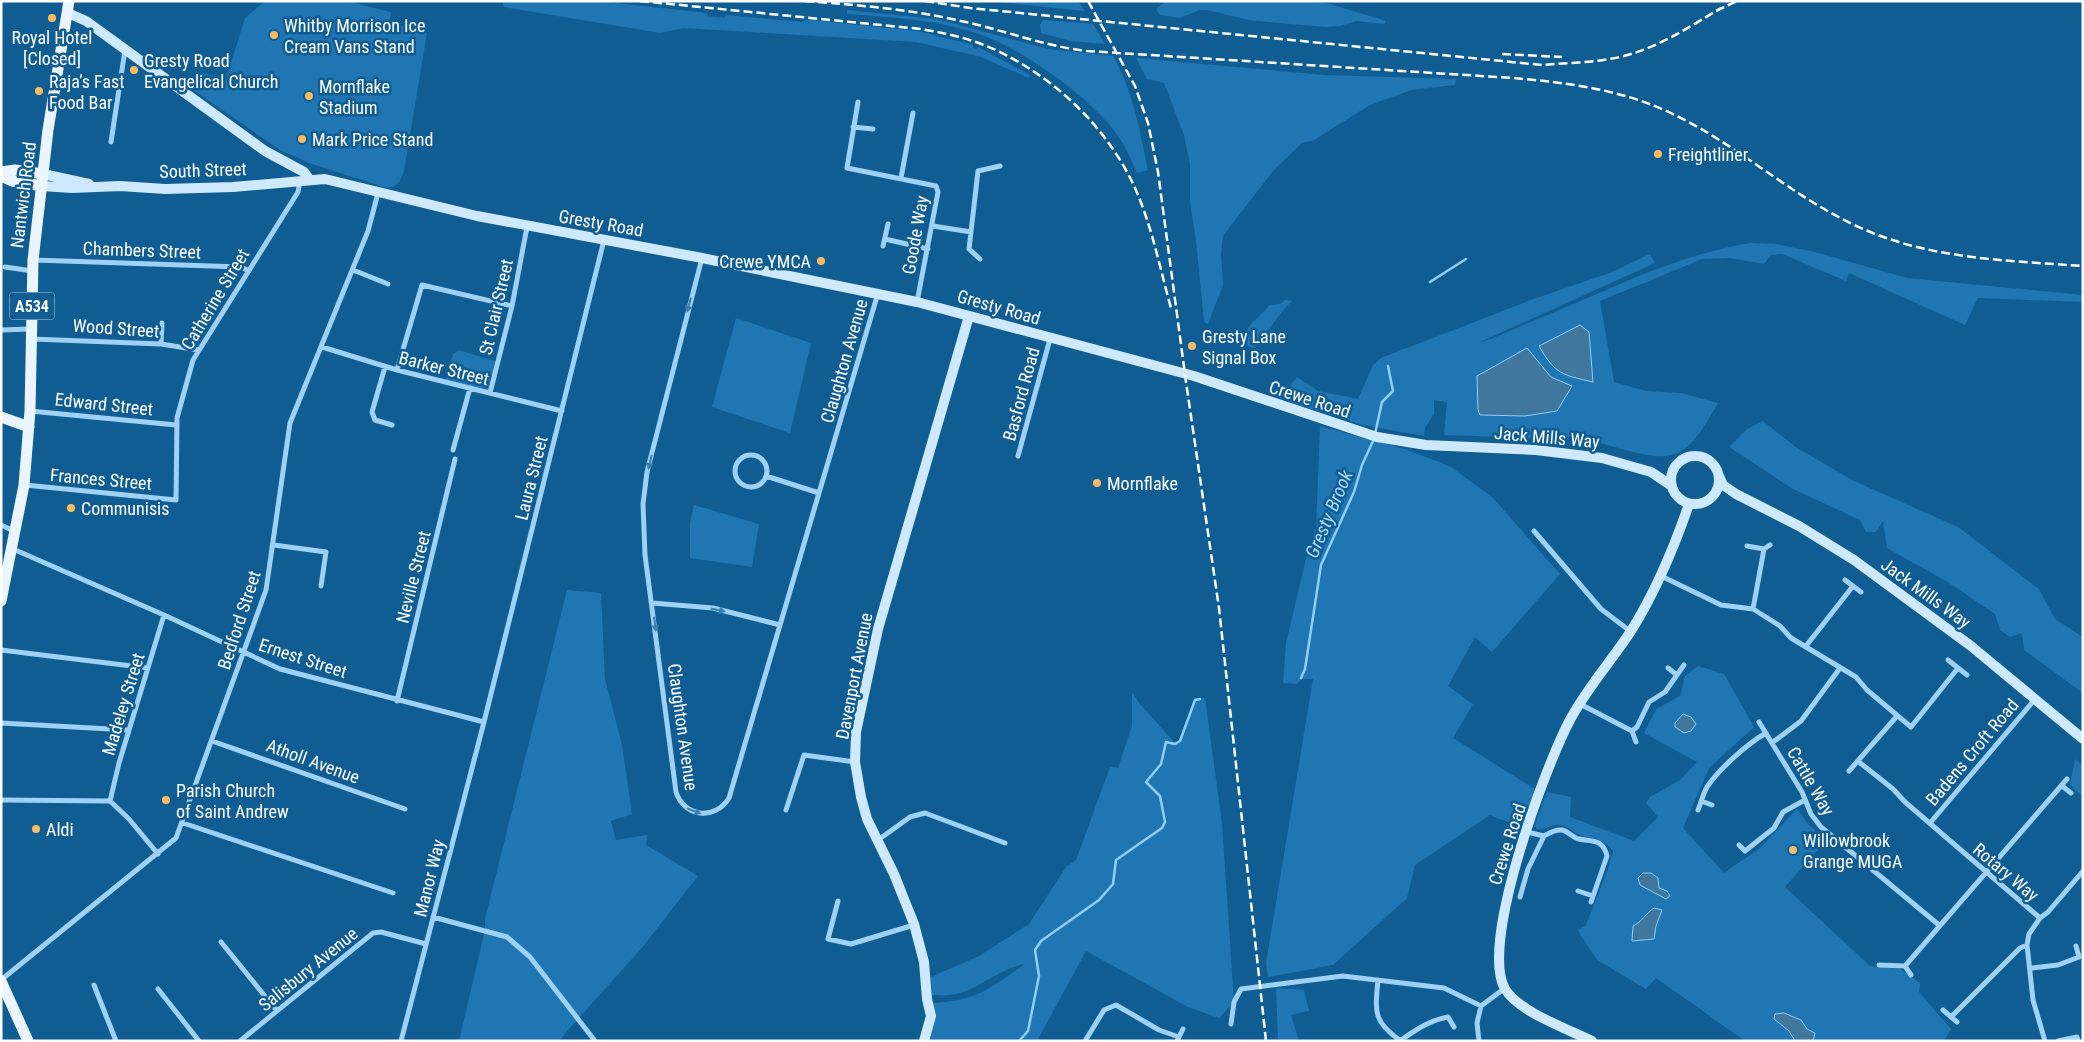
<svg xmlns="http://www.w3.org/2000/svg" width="2084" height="1042" viewBox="0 0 2084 1042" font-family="'Roboto Condensed',sans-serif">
<rect width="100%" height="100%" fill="#105d94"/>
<path fill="#1f76b2" d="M 265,1 L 346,1 L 391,12 L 390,22 L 427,33 L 404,171 C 401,180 398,187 387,188 L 312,164 L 280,150 L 192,89 L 202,73 L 226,79 L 245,18 Z
M 502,1 L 597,1 L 707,13 L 708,16 L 724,18 L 726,15 L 802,22 L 805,20 L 812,20 L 917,31 L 973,45 L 973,48 L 977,49 L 978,47 L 1030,75 L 1029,78 L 981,57 L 916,42 L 683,28 L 660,33 L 521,10 L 504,7 Z
M 988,1 L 1078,1 L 1085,11 Z
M 1159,1 L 1313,1 L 1330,4 L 1386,21 L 1385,24 L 1356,21 L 1340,26 L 1326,27 L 1268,22 L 1249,20 L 1207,10 L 1200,10 L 1180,18 L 1160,15 L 1156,9 L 1164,3 Z
M 847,10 L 937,19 L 1048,49 L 1113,56 C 1133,91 1140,131 1148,170 L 1137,173 C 1132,162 1127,149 1120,139 C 1095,100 1025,51 982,35 C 939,20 892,17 847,14 Z
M 1043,20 L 1093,24 L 1105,44 L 1071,41 L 1041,33 L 1040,25 Z
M 1136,58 L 1324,75 L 1456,79 L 1455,85 L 1411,90 L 1370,105 L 1314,140 L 1302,143 L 1273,171 L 1223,236 L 1221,254 L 1223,285 L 1208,324 L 1204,322 L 1196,241 L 1190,202 L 1190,164 L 1184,135 L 1164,83 L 1147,79 Z
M 1751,243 L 1776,244 L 1815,252 L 1907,278 L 2083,295 L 2083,302 L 1978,298 L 1965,325 L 1849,273 L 1846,281 L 1782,254 L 1771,255 L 1764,264 L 1729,258 L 1702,259 L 1600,301 L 1614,382 L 1646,391 L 1681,393 L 1718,403 C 1685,461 1676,465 1611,446 C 1588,440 1589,435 1563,439 L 1444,435 L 1447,402 L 1434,400 L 1434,414 L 1425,428 L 1424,436 L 1363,425 L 1289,402 L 1290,386 L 1297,377 L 1318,391 L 1358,399 L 1373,365 L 1381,358 L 1531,300 L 1612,272 L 1650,254 L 1655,263 L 1478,343 C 1495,338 1512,330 1528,323 C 1601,294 1673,255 1751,243 Z
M 1285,300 L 1292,301 L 1285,308 L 1255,347 L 1252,348 L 1245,344 C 1241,327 1261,317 1270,305 L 1280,304 Z
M 736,318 L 811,343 L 790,433 L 712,407 Z
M 459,350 L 497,362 L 490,393 L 445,382 L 453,354 Z
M 1763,421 L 1797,448 L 1854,481 L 1958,527 L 2039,589 L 2055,619 L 2083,637 L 2083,693 L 2024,650 L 2022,633 L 2010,637 L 2000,630 L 1995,614 L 1946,581 L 1887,548 L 1883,521 L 1876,532 L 1866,532 L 1860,520 L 1793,489 L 1729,447 L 1747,429 Z
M 1320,426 L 1408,450 L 1451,467 L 1493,498 L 1560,574 L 1492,652 L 1475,637 L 1448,686 L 1473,704 L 1453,738 L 1535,789 L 1521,827 L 1490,815 L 1415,865 L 1407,898 L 1333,965 L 1268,977 L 1266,963 L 1313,679 L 1302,679 L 1297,684 L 1283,683 L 1286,643 L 1309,546 L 1316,528 Z
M 694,505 L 759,524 L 752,567 L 690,558 L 690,523 Z
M 567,590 L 601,593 L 605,679 L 622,745 L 632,814 L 611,821 L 616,840 L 647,835 L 646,845 L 698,876 L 641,949 L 568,1030 L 560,1041 L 459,1041 L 485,930 L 485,919 Z
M 1698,666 L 1724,674 L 1754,727 L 1709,768 L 1683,828 L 1724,873 L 1760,848 L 1797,809 L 1809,825 L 1826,840 L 1785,887 L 1870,966 L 1900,969 L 1920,983 L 1919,992 L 1951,1029 L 1944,1041 L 1745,1041 L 1656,978 L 1646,989 L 1597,960 L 1578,931 L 1586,925 L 1609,866 L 1613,851 C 1601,836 1592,841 1578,834 C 1570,830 1567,824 1557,825 C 1550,826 1545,830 1537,829 L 1535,825 L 1547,792 L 1571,797 L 1570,817 L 1634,841 L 1658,817 L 1646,803 L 1650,797 L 1680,780 L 1697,762 L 1644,733 L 1656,709 L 1680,696 L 1685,676 Z
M 1132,692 L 1140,704 L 1175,743 L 1181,741 L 1195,700 L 1205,698 L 1222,823 L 1234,1002 L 1219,1018 L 1188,1007 L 1086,951 L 1037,1041 L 929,1041 L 933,1003 C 978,1001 990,988 1025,964 C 1002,967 983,986 960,993 C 951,996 941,995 932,995 L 931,977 L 979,956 L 1029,924 L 1066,867 L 1076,860 L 1110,767 L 1118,768 L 1132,726 Z
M 2075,759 L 2083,766 L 2083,797 L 2070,785 Z
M 1276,988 L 1304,990 L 1309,1011 L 1291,1015 L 1299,1041 L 1278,1041 Z"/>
<path fill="#40779f" stroke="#90cef7" d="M 1580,325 L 1589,332 L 1593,382 C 1562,375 1555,374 1539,346 Z
M 1527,348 L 1551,377 L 1572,386 L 1557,411 L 1525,416 L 1480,415 L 1478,410 L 1477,376 Z
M 1683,714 L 1691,717 L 1696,724 L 1691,731 L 1684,733 L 1675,727 L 1675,723 Z
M 1643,873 L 1651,873 L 1658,878 L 1659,888 L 1667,891 L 1670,896 L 1666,899 L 1640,885 L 1638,878 Z
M 1654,908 L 1662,910 L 1656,926 L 1654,939 L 1632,941 L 1633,926 C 1642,922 1646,913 1654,908 Z
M 1784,1013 L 1801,1020 L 1807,1029 L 1815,1033 L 1813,1041 L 1795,1041 L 1789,1031 L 1774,1019 L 1775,1014 Z"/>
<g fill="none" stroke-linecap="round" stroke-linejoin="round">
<path stroke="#90cef7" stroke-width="2.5" d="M 1430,282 L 1466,259
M 1375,434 L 1382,402 L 1393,391 L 1388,366
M 1301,678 L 1305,669 L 1321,565 L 1354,492 L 1362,465 L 1374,439
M 1019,1041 L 1028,1031 L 1039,976 L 1035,950 L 1041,941 L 1099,900 L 1113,884 L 1116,860 L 1162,828 L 1165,822 L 1160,796 L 1146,782 L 1161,764 L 1166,742 L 1175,744 L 1180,741 L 1195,700 L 1200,699"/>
<path stroke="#9ed1f3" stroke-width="5" d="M 858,102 L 847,168 L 936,186 L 938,192 L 917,302
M 853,127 L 873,129
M 111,142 L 125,50
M 901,178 L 913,113
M 933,226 L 971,232
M 885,239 L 928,249
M 883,246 L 888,224
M 702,258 L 647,472 L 643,504 L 645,555 L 676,792 C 684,817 715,821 729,798 L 878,293
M 980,259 L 969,249 L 978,171 L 1000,166
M 34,260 L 241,267 L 249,271
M 5,267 L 33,271
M 353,270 L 388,284
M 1,330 L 31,329
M 32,339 L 161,344 L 199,350
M 161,344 L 162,323
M 322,347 L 397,370 L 562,411
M 385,367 L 372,412 L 375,420 L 392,425
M 397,370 L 422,285 L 512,306
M 490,393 L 512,306 L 527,227
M 30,411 L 176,425
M 453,450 L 470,388
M735 471a16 16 0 1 1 32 0a16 16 0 1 1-32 0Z
M 1018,456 L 1050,339
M 766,476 L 819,493
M 25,485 L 176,500 L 177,418 L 193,360 L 298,192 L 300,181
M 1,525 L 16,532
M 1534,531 L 1601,609 L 1630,631
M 274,545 L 326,552 L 321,586
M 1747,546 L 1764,549 L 1770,545
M 13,549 L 164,615 L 280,669 L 484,722
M 1661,576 L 1721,605 L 1753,609 L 1780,626 L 1791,638 L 1856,677 L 1867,690 L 1911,727 L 1958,668
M 1845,580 L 1861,592
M 652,603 L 713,608 L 780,625
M 1753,609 L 1764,549
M 1806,646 L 1853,586
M 1,650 L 148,668
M 1948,660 L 1967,675
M 1668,668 L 1677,675
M 397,701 L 455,459
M 1580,704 L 1632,731 L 1637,727 L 1649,702 L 1665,692 L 1684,665
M 1759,722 L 1802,792 L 1811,814 L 1821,827 L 1939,925
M 1,723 L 128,730
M 1632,731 L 1636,742
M 212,741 L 405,809
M 1773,742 L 1801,721 L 1840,668
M 1859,762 L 1893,789 L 1905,802 L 2040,918 L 2029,934 L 2027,945 L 2033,1000 L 2045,1041
M 1849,771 L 1897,716
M 2062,786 L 2071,793
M 1,800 L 110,801 L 129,819 L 158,854
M 110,801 L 119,763 L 164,615
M 1701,801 L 1712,805
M 786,810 L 804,755 L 855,762
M 1698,810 C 1701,803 1703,794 1707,787 C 1719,769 1747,744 1766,733
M 183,823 L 393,893
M 1930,823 L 2036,698
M 1527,832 L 1544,836 C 1549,833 1555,829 1562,830 C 1568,831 1573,838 1579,839 C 1593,842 1603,839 1607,856 L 1591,902
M 878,840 L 910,817 L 925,813 L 1005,843
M 1739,845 L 1745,851 L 1774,828 L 1783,812 L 1805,800
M 1578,891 L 1593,896
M 1520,897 L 1528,869 L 1544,836
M 838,901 L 828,939 L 851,944 L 914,925
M 433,917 L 507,937 L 530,957 L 595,1041
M 2040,918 L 2048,912 L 2083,871
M 221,942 L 277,1011
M 1879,965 L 1905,966 L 2067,779
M 1905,966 L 1911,975
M 2032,968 L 2058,965 L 2079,957 L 2076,946
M 1,980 L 176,838 L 266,590 L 290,423 L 368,231 L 378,193
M 1378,980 C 1375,1012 1373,1022 1401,1041
M 94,985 L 116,1041
M 158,989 L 199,1041
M 1943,1010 L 1957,1022
M 1951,1017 L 2020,948 L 2027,945
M 1231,1024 L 1234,1002 L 1241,989 L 1343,976 L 1444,988 L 1481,1006
M 1179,1037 L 1183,1029
M 1401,1040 C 1416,1030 1430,1020 1448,1017 L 1454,1027
M 240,1041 L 373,933 L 381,932 L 426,944
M 401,1041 L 484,722 L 604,240
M 1085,1041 L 1104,1010 L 1116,1005 L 1159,1030 L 1179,1037 L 1177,1041
M 1479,1041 L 1477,1023 L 1481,1006 L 1505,988
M 2058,1041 L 2077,1037 L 2078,1041"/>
<path stroke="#cee9fd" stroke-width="10" d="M 68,13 L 86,21 L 265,151 L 304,172 L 309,179
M 43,174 L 89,184
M 42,186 L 72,188 L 120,186 L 165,189 L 233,187 L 325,179 L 477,216 L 702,258 L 917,302 L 1194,376 L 1377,437 L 1426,445 L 1536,450 L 1602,458 L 1651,472 L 1672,486
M1671 480a24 24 0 1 1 48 0a24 24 0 1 1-48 0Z
M 1719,476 L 1723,485 L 1736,494 L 1799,526 L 1854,560 L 1971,646 L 2083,739
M 924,1041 L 931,1016 L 927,999 L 924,962 L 914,924 L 894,874 L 867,819 L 861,797 L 855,762 L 856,732 L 878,629 L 969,316
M 1592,1041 C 1568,1029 1519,1012 1505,989 C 1479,944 1546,764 1571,718 C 1588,687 1612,660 1631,631 C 1656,591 1674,548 1689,504"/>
<path stroke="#ebf5ff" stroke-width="11" d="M 1,172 L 15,170 L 43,174
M 1,176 L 12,181 L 42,186
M 1,417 L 29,427
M 1,601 L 24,485 L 30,411 L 33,260 L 48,130 L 69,1
M 1,981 L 28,1041"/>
<path stroke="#fff" stroke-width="2.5" stroke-dasharray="9 4" stroke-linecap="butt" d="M 640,1 L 921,29 C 943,33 964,37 984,45 C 1048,71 1106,124 1135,188 C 1152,226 1160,269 1171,308
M 805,1 C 857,5 909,9 961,21 C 1004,30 1043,46 1087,51 L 1513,78 C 1571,83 1625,90 1677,116 C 1744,149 1798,202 1868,231 C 1934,259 2012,261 2083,266
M 925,1 L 970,8 L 1542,65 C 1564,63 1587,63 1609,59 C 1650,53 1686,29 1721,8
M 1088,1 L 1135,86 L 1148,123 L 1158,172 L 1186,382 L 1219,608 L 1266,1041
M 1716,11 L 1737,1
M 1502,54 L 1562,57"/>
</g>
<defs><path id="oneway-solid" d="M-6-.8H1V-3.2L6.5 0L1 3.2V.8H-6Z" transform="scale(1.25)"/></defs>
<g fill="#3b80b0">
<use href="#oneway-solid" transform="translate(689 305) rotate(105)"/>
<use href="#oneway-solid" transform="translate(650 462) rotate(104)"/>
<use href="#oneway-solid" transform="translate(718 610) rotate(12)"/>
<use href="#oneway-solid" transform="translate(655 624) rotate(83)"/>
<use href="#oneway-solid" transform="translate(694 811) rotate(21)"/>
</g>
<g fill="#ffbb61" stroke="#105d94" stroke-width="2">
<circle cx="52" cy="18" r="5"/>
<circle cx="274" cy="35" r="5"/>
<circle cx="134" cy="70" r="5"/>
<circle cx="39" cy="91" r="5"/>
<circle cx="309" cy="96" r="5"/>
<circle cx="302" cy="139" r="5"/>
<circle cx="1658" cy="154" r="5"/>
<circle cx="821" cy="261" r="5"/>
<circle cx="1192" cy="346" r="5"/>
<circle cx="1097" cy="483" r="5"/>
<circle cx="71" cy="508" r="5"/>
<circle cx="166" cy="800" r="5"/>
<circle cx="36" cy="829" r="5"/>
<circle cx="1793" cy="850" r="5"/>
</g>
<g text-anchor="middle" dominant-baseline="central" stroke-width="5" stroke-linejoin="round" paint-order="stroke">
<rect fill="#105d94" stroke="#b7cedf" stroke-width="1" x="9.5" y="292.5" width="45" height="27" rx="4"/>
<g font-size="16" font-weight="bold" fill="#fff">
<text x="32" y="306">A534</text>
</g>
<g font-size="18" fill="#fff" stroke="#105d94" text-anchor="start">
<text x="284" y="25">Whitby Morrison Ice<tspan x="284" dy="21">Cream Vans Stand</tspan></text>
<text x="52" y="37" text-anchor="middle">Royal Hotel<tspan x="52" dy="21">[Closed]</tspan></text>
<text x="144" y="60">Gresty Road<tspan x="144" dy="21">Evangelical Church</tspan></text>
<text x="49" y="81">Raja’s Fast<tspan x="49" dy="21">Food Bar</tspan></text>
<text x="319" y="86">Mornflake<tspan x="319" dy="21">Stadium</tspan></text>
<text x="312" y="139">Mark Price Stand</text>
<text x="1668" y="154">Freightliner</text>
<text x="811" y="261" text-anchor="end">Crewe YMCA</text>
<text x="1202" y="336">Gresty Lane<tspan x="1202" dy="21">Signal Box</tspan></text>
<text x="1107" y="483">Mornflake</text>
<text x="81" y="508">Communisis</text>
<text x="176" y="790">Parish Church<tspan x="176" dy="21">of Saint Andrew</tspan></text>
<text x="46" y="829">Aldi</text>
<text x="1803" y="840">Willowbrook<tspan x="1803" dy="21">Grange MUGA</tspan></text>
</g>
<g font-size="18" fill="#fff" stroke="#105d94">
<text transform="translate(203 170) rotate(-2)">South Street</text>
<text transform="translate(23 195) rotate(-83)">Nantwich Road</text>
<text transform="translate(601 223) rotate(10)">Gresty Road</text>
<text transform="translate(915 235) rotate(-80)">Goode Way</text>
<text transform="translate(142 250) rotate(2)">Chambers Street</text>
<text transform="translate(215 299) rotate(-59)">Catherine Street</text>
<text transform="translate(496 307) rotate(-77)">St Clair Street</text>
<text transform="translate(999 307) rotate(16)">Gresty Road</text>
<text transform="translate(116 328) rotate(4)">Wood Street</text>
<text transform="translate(844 361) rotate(-74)">Claughton Avenue</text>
<text transform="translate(444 368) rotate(14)">Barker Street</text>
<text transform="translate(1021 394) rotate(-75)">Basford Road</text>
<text transform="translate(1310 399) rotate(18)">Crewe Road</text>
<text transform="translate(104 404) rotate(6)">Edward Street</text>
<text transform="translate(1547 437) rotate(5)">Jack Mills Way</text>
<text transform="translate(531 478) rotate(-76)">Laura Street</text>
<text transform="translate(101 479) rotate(5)">Frances Street</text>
<text transform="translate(413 577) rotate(-76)">Neville Street</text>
<text transform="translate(1926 593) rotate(36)">Jack Mills Way</text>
<text transform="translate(239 620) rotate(-72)">Bedford Street</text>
<text transform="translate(303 658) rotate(18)">Ernest Street</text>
<text transform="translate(854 676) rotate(-79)">Davenport Avenue</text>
<text transform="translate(123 704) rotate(-73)">Madeley Street</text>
<text transform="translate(683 727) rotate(82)">Claughton Avenue</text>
<text transform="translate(1972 752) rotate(-50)">Badens Croft Road</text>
<text transform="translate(313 761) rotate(20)">Atholl Avenue</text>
<text transform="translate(1811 781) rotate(60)">Cattle Way</text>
<text transform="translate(1507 844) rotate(-72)">Crewe Road</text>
<text transform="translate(2006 872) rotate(40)">Rotary Way</text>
<text transform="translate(429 878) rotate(-76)">Manor Way</text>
<text transform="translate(308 969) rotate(-39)">Salisbury Avenue</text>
</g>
<g font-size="19" font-style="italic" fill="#aadafa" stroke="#105d94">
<text transform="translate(1329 514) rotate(-67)">Gresty Brook</text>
</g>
</g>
<rect width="2084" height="1042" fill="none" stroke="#ffffff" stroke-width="5"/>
</svg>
